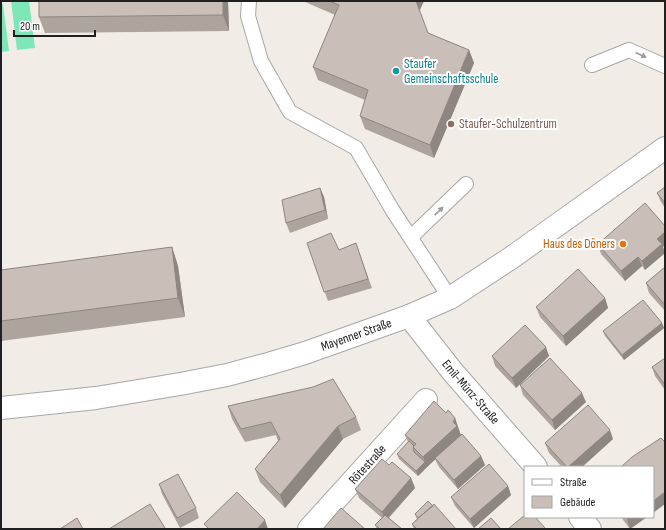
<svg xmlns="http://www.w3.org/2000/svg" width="666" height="530" viewBox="0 0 666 530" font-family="'Sofia Sans Condensed',sans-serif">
<rect width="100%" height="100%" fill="#f1ede6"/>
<path fill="#7ee7b7" d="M 11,1 L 29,1 L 35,48 L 17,50 Z
M 3,4 L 9,51 L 1,52 L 1,5 Z"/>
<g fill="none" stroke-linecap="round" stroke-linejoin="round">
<g stroke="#a7a7a7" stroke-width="16">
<path id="lane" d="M 249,1 L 248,16 L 261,61 L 290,112 L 356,148 L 393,211 L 450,298
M 592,65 L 629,50 L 665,66
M 411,237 L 466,184"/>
</g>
<g stroke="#a7a7a7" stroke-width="24">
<g id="street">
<path id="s1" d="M 409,316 L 452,371 L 536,467"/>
<path id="s2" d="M 1,408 L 96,398 L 180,384 L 227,375 L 268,364 L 305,353 L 409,316 L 450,298 L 511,258 L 665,148"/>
<path d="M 580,517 L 590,529"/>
<path id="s3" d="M 309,529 L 426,400"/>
</g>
</g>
<use href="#lane" stroke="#fff" stroke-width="14"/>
<use href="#street" stroke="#fff" stroke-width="22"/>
</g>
<path fill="#aea49e" d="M 39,1 L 228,1 L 229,31 L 45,33 L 39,17 Z
M 303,1 L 424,1 L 419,11 L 428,33 L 469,50 L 474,63 L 434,158 L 365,129 L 360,116 L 365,100 L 318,80 L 313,67 L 335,15 Z
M 665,187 L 665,208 L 661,202 L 657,193 Z
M 320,188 L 324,197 L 328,219 L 290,233 L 286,223 Z
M 665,226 L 665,245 L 663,247 L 665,253 L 645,270 L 642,266 L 625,281 L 601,254 L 598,244 Z
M 307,243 L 339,250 L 356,243 L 372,288 L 328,301 Z
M 172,247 L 178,266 L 185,317 L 1,341 L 1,270 Z
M 665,267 L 665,311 L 649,293 L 646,283 Z
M 605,298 L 608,308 L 566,346 L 540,317 L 536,307 Z
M 662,323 L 664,328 L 624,360 L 605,336 L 603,331 Z
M 492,356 L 549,356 L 516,388 L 495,366 Z
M 665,358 L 665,390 L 655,376 L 652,367 Z
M 520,385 L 586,402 L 555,430 L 523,395 Z
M 228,406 L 356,417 L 361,430 L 343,439 L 285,508 L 260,482 L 255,469 L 278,441 L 276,435 L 245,442 L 232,419 Z
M 446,413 L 455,418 L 461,435 L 481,456 L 485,465 L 458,489 L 439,467 L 435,459 L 418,476 L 399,459 L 397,454 L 408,442 L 405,435 Z
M 613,439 L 582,467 L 562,467 L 549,453 L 545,443 Z
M 389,465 L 411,478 L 415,488 L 389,518 L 402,529 L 377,529 L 375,525 L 382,518 L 359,498 L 355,489 Z
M 159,484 L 196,508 L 199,518 L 180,528 L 162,494 Z
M 508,486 L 511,495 L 474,528 L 455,506 L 451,497 Z
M 415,514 L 456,529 L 414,529 L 412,524 L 417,519 Z
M 621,517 L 647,517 L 630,529 Z"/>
<path fill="#8d8681" d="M 223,1 L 228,1 L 229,31 L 223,15 Z
M 415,1 L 424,1 L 419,12 Z
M 469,50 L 474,63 L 434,158 L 430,145 Z
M 320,188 L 324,197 L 328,219 L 325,210 Z
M 665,232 L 665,245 L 663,247 L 665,253 L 645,270 L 642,261 L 657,239 Z
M 172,247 L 178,266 L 185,317 L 178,298 Z
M 638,257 L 642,266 L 625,281 L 621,271 Z
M 605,298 L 608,308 L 566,346 L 563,336 Z
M 662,323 L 664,328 L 624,360 L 622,355 Z
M 546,347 L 549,356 L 516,388 L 512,378 Z
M 582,393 L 586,402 L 555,430 L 552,420 Z
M 455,418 L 461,436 L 427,467 L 418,476 L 416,471 L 425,462 L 423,457 Z
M 338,426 L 343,439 L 285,508 L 280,495 Z
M 610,430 L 613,439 L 582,467 L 568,467 Z
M 481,456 L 485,465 L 458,489 L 454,480 Z
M 411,478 L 415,488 L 385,521 L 382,512 Z
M 508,486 L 511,495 L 474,528 L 470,519 Z
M 665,492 L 665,504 L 653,513 L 653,501 Z
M 630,517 L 647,517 L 630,529 L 627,519 Z
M 265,520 L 268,529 L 257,529 Z"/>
<path fill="#cabfb8" stroke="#8d8681" d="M 39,1 L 223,1 L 223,15 L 39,17 Z
M 329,1 L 416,1 L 428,33 L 469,50 L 430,145 L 360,116 L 368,90 L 313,67 L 339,5 Z
M 665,187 L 665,203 L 657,193 Z
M 320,188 L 325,210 L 286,223 L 282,200 Z
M 645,203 L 665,226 L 665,232 L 657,239 L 662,244 L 642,261 L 638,257 L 621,271 L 598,244 Z
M 331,233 L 339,250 L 356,243 L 368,279 L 324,292 L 307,243 Z
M 172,247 L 178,298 L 1,321 L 1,270 Z
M 665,267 L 665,305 L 646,283 Z
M 578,269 L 605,298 L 563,336 L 536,307 Z
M 643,300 L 662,323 L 622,355 L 603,331 Z
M 525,325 L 546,347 L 512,378 L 492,356 Z
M 550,358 L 582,393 L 552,420 L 520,385 Z
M 665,358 L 665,385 L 652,367 Z
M 333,379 L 356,417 L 338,426 L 280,495 L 255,469 L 280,439 L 271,422 L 241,429 L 228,406 L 313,387 Z
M 434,401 L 446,413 L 448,410 L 455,418 L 453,422 L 457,426 L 423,457 L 413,447 L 416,444 L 405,435 Z
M 588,405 L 610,430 L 568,467 L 567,467 L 545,443 Z
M 462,434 L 481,456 L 454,480 L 435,458 Z
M 661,438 L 665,442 L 665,492 L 653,501 L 653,467 L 621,467 L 632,457 Z
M 409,441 L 414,446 L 413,447 L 414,452 L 425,462 L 416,471 L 397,454 Z
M 382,459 L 389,465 L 392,462 L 411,478 L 382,512 L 355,489 Z
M 489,464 L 508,486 L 470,519 L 451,497 Z
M 178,474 L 196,508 L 177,518 L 159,484 Z
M 237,492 L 265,520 L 257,529 L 209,529 L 204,524 Z
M 428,501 L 433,506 L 418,518 L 415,514 Z
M 150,504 L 165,528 L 163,529 L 109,529 Z
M 434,504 L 456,529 L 417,529 L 412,524 Z
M 341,508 L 365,529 L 323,529 Z
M 385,515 L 402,529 L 380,529 L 375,525 Z
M 525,515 L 525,517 L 535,517 L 546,529 L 508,529 Z
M 77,518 L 83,529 L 60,529 Z
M 491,518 L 501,529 L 478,529 Z"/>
<defs><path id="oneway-solid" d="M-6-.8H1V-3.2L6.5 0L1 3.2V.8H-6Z"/></defs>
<g fill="#9b9b9b">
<use href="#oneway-solid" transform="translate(641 55) rotate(25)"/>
<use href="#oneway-solid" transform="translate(439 211) rotate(-44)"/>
</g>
<circle fill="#0f9aa8" stroke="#fff" stroke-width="1.5" cx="396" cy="71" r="4"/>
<circle fill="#8d6e63" stroke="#fff" stroke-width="1.5" cx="451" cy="124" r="4"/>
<circle fill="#e8710a" stroke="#fff" stroke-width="1.5" cx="623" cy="244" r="4"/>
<g text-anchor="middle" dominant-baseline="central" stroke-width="4" stroke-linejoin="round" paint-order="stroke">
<g font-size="13" fill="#0d838f" stroke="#fff" text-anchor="start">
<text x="404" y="64">Staufer<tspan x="404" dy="15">Gemeinschaftsschule</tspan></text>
</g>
<g font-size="13" fill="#785e54" stroke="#fff" text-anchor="start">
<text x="459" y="124">Staufer-Schulzentrum</text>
</g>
<g font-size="13" fill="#c56008" stroke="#fff" text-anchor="end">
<text x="615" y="244">Haus des Döners</text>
</g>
<g font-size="13" fill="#202020" stroke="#fff">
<text stroke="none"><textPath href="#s2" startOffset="364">Mayenner Straße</textPath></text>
<text stroke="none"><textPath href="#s1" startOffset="98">Emil-Münz-Straße</textPath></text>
<text stroke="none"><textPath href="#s3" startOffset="87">Rötestraße</textPath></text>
</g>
</g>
<rect width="666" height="530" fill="none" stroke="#202020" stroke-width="4"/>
<rect x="524" y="466" width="130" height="52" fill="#ffffff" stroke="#a6a6a6"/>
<rect x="532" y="479" width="20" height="6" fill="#ffffff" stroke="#a6a6a6"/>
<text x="560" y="486" font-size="12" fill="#202020">Straße</text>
<rect x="532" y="496" width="20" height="12" fill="#cabfb8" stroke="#a6a6a6"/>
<text x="560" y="506" font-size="12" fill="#202020">Gebäude</text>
<path d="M14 30v6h81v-6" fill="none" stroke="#202020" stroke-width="2"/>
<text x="20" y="30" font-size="12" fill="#202020" stroke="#ffffff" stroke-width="3" paint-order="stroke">20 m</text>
</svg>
